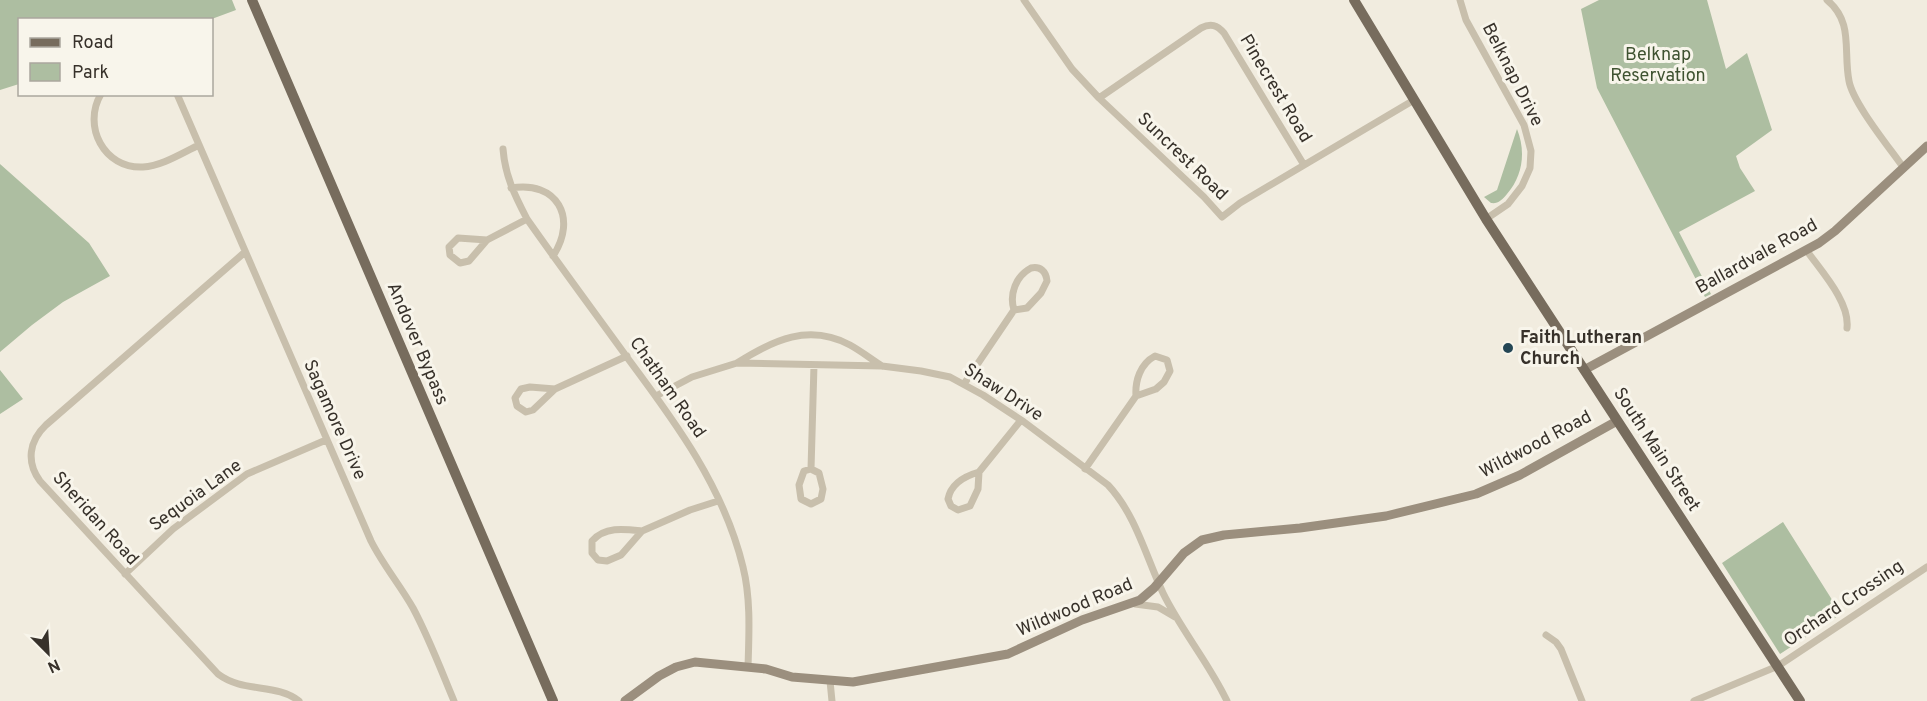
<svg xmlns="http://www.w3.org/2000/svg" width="1927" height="701" viewBox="0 0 1927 701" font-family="Overpass,sans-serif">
<rect width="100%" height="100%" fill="#f1ecdf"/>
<path fill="#adbea1" d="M 0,0 L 232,0 L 236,10 L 209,20 L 20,20 L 19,84 L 0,90 Z
M 1599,0 L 1707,0 L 1726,69 L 1747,53 L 1772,130 L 1736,156 L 1740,168 L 1755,191 L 1679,232 L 1711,294 L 1705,297 L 1597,88 L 1581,9 Z
M 1517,129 C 1526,151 1523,176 1507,194 C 1502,200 1498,204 1491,203 L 1484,197 L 1497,190 Z
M 0,164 L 89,243 L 110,276 L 63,302 L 32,325 L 0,352 Z
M 0,370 L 23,399 L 0,414 Z
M 1783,522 L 1841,614 L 1780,654 L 1722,563 Z"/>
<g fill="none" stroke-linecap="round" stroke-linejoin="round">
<path stroke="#c8bfac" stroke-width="7" d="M 1024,0 L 1072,69 L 1099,98 L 1204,197 L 1222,217 L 1240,203 L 1414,100
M 1460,0 L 1466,20 L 1524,125 L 1531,151 L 1530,168 L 1522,186 L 1508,204 L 1486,219
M 1827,0 C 1854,22 1843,51 1849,81 C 1853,103 1889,147 1903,167
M 101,94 C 82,126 104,169 143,167 C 162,166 182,153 199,145
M 177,94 L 371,541 C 383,565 400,585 413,608 C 429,638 441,670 454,701
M 1099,98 L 1201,28 C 1211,23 1217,25 1224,33 L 1304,165
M 503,149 C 505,176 515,196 527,219 C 560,266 595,313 629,360 C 676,423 724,488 743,567 C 751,599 749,634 748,667
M 511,188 C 557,180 578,218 553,256
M 487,240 L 458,238 L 449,247 L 450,255 L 460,263 L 469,261 L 487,240 L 527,219
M 1807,251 C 1821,271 1850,302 1847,328
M 245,252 L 46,425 C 29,441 26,462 40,481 L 218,674 C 243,693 276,683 299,701
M 737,363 C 773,340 809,323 850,345 C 861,351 871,359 882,366
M 964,384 L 1014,310 C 1009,294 1016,276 1031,268 C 1040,266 1046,271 1047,281 L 1041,293 L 1027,308 L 1014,310
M 555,389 L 530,387 L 521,389 L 515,398 L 517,406 L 526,412 L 533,410 L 555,389 L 627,356
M 656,396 L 692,377 L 737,363 L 882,366 L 921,371 L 950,377 L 983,395 L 1024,422 L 1108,485 C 1136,515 1146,557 1163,593 C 1181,630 1209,663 1227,701
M 811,469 L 819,473 L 823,489 L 821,499 L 811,504 L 801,499 L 799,485 L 804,471 L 811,469 L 814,365
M 1085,469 L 1136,396 L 1156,389 L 1164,382 L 1170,371 L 1167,360 L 1155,356 C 1140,364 1135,381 1136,396
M 979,472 C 965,476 951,483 948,499 L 951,506 L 958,510 L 970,506 L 978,489 L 979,472 L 1021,420
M 642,531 C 625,529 605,526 592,541 L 592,553 L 598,560 L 607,561 L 621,555 L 642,531 L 690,510 L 718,501
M 125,574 L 173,529 L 247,474 L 326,440
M 1135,604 L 1158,607 L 1175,617
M 1546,635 L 1556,642 L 1561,649 L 1582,701
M 830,681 L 832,701
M 1694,701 L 1778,666 L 1927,567"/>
<path stroke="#9b8f7e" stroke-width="9" d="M 1584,370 L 1819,243 L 1835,231 L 1927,146
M 625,701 L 659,676 L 676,667 L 695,662 L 766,669 L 792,677 L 853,682 L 1008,654 L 1082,620 L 1140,600 L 1154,588 L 1184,553 L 1202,540 L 1224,535 L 1300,528 L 1386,516 L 1476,494 L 1520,475 L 1617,421"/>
<path stroke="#776c5d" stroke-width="10" d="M 252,0 L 553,701
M 1354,0 L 1486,219 L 1800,701"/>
</g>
<circle fill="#244654" stroke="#f8f5eb" stroke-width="2" cx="1508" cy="348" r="6"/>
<g text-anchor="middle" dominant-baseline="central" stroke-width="6" stroke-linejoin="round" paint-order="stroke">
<g font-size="18" fill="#3e5230" stroke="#f8f5eb">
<text x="1658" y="55">Belknap<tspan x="1658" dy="21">Reservation</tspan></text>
</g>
<g font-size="18" fill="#37312a" stroke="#f8f5eb">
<text transform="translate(1512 75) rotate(63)">Belknap Drive</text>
<text transform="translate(1275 89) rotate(59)">Pinecrest Road</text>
<text transform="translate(1182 157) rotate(44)">Suncrest Road</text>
<text transform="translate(1757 257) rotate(-29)">Ballardvale Road</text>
<text transform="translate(417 344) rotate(67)">Andover Bypass</text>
<text transform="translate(667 388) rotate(55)">Chatham Road</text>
<text transform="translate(1003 393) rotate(33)">Shaw Drive</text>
<text transform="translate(334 420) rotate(66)">Sagamore Drive</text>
<text transform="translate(1536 445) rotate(-28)">Wildwood Road</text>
<text transform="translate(1656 450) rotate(57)">South Main Street</text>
<text transform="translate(196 496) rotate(-36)">Sequoia Lane</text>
<text transform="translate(95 519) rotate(48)">Sheridan Road</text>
<text transform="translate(1844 604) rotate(-34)">Orchard Crossing</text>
<text transform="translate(1075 608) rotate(-23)">Wildwood Road</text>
</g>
<g font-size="18" font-weight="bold" fill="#37312a" stroke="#f8f5eb" text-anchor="start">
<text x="1520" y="338">Faith Lutheran<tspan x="1520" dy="21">Church</tspan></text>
</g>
</g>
<rect x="18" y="18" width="195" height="78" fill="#f8f5eb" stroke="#aba79e" stroke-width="1.5"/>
<rect x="30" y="38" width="30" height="9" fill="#776c5d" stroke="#aba79e" stroke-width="1.5"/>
<text x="72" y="48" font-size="18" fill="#37312a">Road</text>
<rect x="30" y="63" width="30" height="18" fill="#adbea1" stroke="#aba79e" stroke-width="1.5"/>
<text x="72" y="78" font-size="18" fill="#37312a">Park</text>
<g transform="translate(48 653) rotate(156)" stroke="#f8f5eb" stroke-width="4.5" paint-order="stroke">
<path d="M0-4.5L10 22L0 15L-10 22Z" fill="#37312a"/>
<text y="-9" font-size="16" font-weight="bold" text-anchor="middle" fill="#37312a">N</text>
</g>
</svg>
